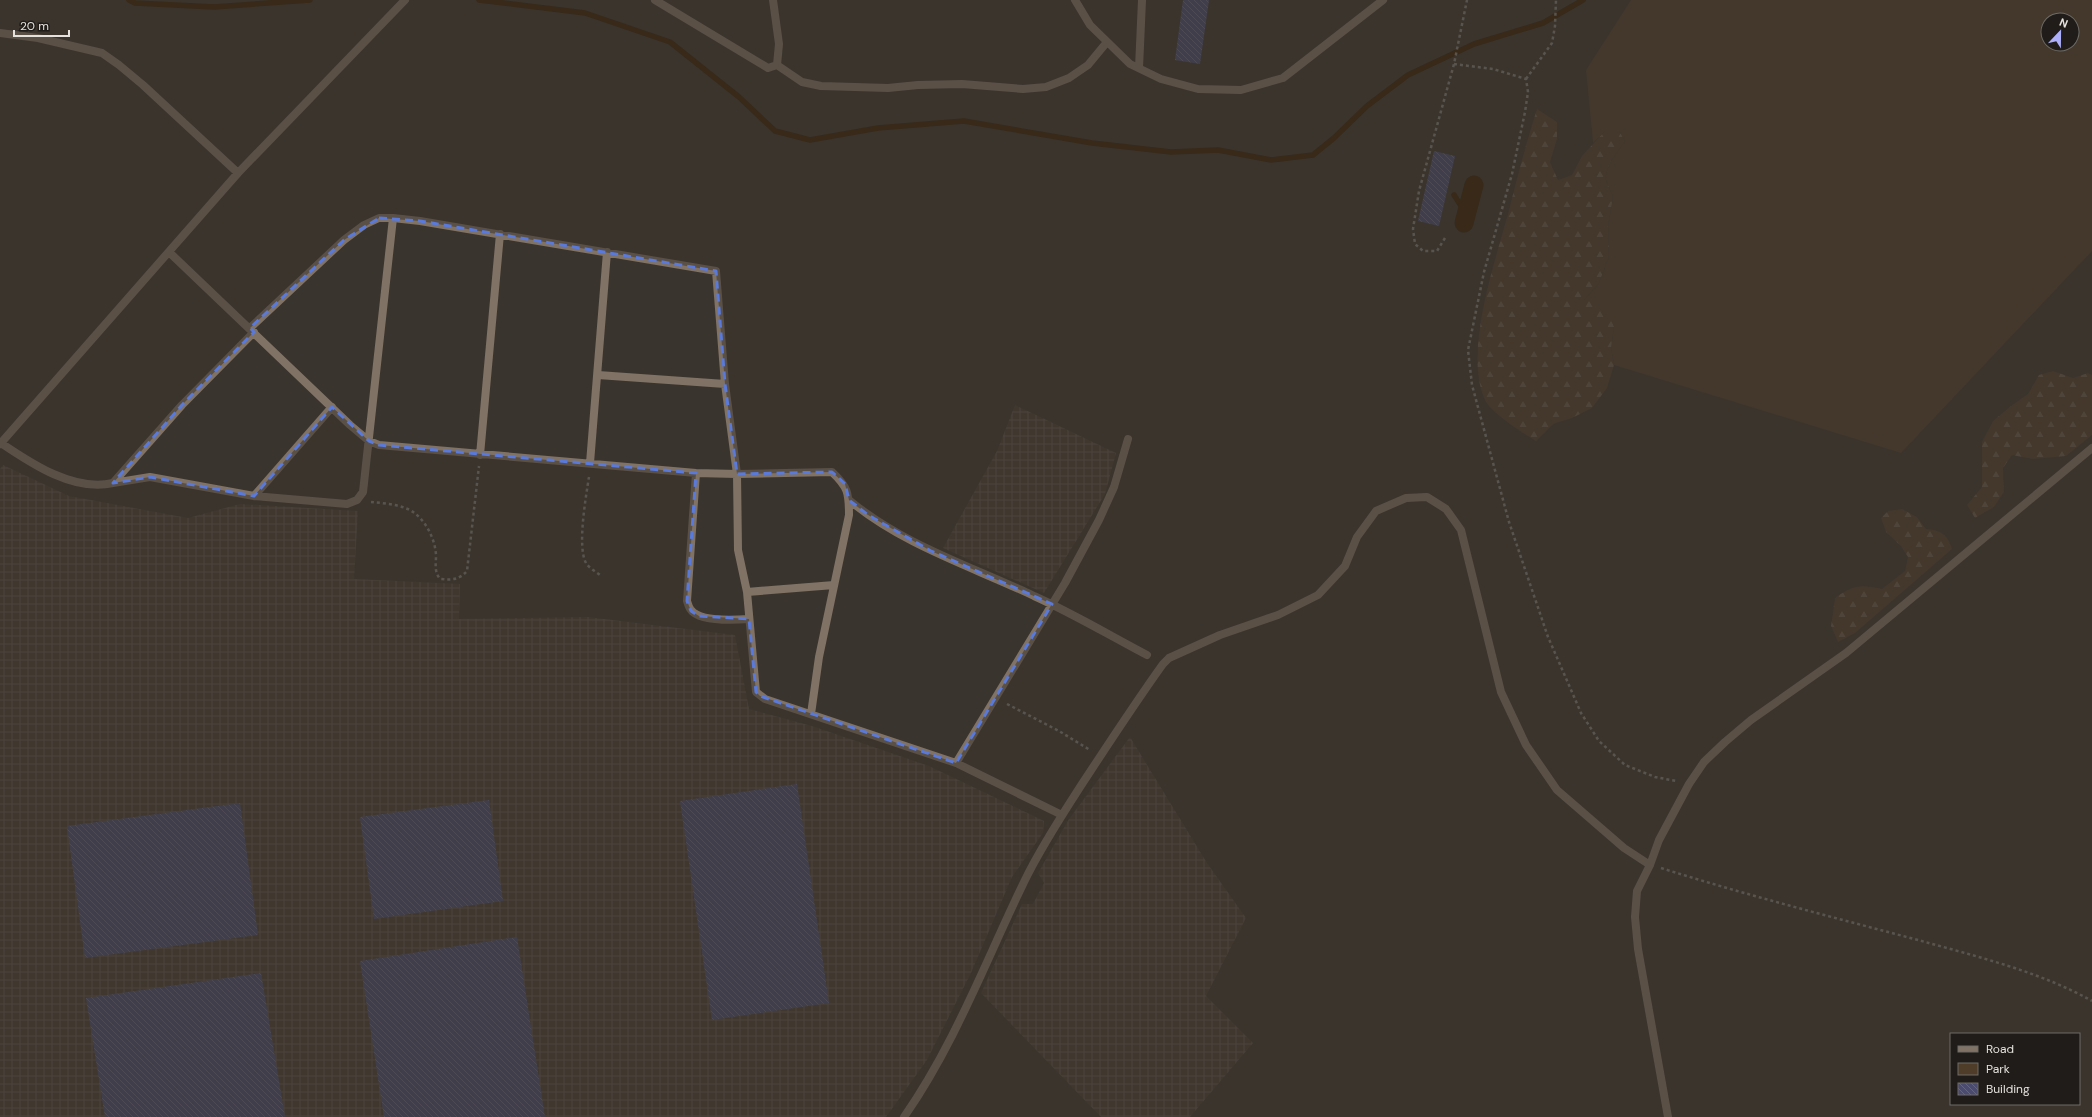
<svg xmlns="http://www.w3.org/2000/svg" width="2092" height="1117" viewBox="0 0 2092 1117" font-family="'DM Sans',sans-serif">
<defs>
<pattern id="industrial-grid" width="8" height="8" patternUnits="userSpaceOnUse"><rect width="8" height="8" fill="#473c31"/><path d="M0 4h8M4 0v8" fill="none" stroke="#61584e"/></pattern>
<pattern id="forest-firs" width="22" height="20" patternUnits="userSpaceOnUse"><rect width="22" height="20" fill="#4f3c29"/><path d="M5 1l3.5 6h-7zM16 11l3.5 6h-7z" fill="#685848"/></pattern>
<pattern id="building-back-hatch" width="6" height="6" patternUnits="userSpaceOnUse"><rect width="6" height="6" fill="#4a4b6f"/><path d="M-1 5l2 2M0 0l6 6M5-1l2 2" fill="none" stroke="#646583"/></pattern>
</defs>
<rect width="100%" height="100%" fill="#3a342e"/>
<path fill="url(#industrial-grid)" d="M 1015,405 L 1116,453 L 1105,494 L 1044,593 L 943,548 L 997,451 Z
M 3,465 L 69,496 L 188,518 L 240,504 L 358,511 L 354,579 L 460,584 L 459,619 L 588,617 L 735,635 L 749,709 L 812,726 L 929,766 L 1044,821 L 1043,833 L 1012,877 L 971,973 L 927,1060 L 886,1117 L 0,1117 L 0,469 Z
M 1130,737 L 1207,863 L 1246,918 L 1206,996 L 1253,1043 L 1190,1117 L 1101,1117 L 981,993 L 1022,904 L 1033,904 L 1044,883 L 1038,873 L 1069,819 Z"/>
<path fill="#4f3c29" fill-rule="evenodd" d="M 1631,0 L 2092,0 L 2092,251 L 1901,453 L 1614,365 L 1611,348 L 1614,327 L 1584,300 L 1599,283 L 1609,256 L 1608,226 L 1613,197 L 1605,178 L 1609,164 L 1625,141 L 1619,131 L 1605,131 L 1593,143 L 1586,70 ZM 2048,20 L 2072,20 L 2072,44 L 2048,44 Z"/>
<path fill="url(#forest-firs)" d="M 1537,109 L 1557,122 L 1557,139 L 1550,162 L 1558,180 L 1572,175 L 1582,156 L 1605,131 L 1619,131 L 1625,141 L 1609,164 L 1605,178 L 1613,197 L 1608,226 L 1609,256 L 1599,283 L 1584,300 L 1605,302 L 1614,327 L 1611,348 L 1614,365 L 1607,388 L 1592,408 L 1572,418 L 1553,424 L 1536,441 C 1524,434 1490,412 1485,400 C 1463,353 1495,262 1508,214 C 1517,178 1526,143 1537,109 Z
M 2053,371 L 2073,378 L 2088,373 L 2092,375 L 2092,435 L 2066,456 L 2033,459 L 2012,455 L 2003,468 L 2004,492 L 1994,507 L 1975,518 L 1967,505 L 1982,487 L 1982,442 L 1993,421 L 2011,406 L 2028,394 L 2039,375 Z
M 1902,509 L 1917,517 L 1926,529 C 1941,530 1948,535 1952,549 L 1855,633 L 1838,642 L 1831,626 L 1835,598 C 1853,585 1860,584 1882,589 L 1905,571 L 1908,557 L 1901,546 L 1886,532 L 1881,518 L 1888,511 Z"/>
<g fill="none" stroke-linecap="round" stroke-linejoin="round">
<path stroke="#351c00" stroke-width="5.5" d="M 129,0 L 135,3 L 214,7 L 310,0
M 479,0 L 585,13 L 670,42 L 739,97 L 775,131 L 810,140 L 878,128 L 964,121 L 1092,143 L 1171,152 L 1218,150 L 1271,160 L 1313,155 L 1334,138 L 1367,106 L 1408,75 L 1474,44 L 1543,23 L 1583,0
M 1454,195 L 1467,215"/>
<path stroke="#351c00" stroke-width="19" d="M 1464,223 L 1474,185"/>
</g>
<path fill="url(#building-back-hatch)" d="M 1183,0 L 1209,0 L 1200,64 L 1175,60 Z
M 1434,151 L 1455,156 L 1439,226 L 1418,221 Z
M 797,784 L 829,1003 L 712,1020 L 680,801 Z
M 489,800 L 503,901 L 374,919 L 360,817 Z
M 240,803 L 258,935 L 85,958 L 67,826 Z
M 517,937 L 545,1117 L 384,1117 L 360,961 Z
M 261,973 L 285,1117 L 105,1117 L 86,998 Z"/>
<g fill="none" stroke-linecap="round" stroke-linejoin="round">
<path stroke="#7f7a74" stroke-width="2.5" stroke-dasharray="3 3" stroke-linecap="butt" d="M 1454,64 L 1493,69 L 1526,79 L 1528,92 L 1525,112 L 1512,174 L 1484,272 L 1468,350 L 1472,385 L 1509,522 L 1548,637 L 1581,713 L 1599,741 L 1625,765 L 1655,777 L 1676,781
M 1526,79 L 1552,43 L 1555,26 L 1556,0
M 1445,238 L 1437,251 L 1423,251 L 1415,244 L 1413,229 L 1419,191 L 1454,64 L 1467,0
M 589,477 C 586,496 577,547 586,563 C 588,567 596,572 600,575
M 371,502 C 382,503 395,504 405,508 C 423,514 435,537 436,555 C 436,565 434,571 440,579 C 452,580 459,580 467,571 L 479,466
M 1007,704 L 1059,731 L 1090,750
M 1661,868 C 1746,895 1832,917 1918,940 C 1975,956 2041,972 2092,1001"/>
<path stroke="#807265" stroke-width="8" d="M 655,0 L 768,68 L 777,65 L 779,44 L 773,0
M 1075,0 L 1090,25 L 1130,64 L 1161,79 L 1198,89 L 1241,90 L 1283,78 L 1383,0
M 777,65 L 802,82 L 821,86 L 888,88 L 918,85 L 962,84 L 1023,89 L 1046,87 L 1069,78 L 1088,65 L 1107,42
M 1139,68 L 1142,0"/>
<path stroke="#807265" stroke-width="8" d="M 0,33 L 38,38 L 102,53 L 119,65 L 143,85 L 238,173
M 169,252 L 350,425 L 369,441 L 379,445 L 696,473 L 737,474 L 832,472 C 848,487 849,493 849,515 L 819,657 L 811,714
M 250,328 L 344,240 L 364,225 L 379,218 L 393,218 L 420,221 L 716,271 L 725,384 L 737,474 L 738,550 L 747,592 L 756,692 L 765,699 L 956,763 L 1062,815
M 598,375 L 725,384
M 1,443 C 32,464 74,492 113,483 L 182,405 L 254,332
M 0,444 L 238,173 L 405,0
M 480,455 L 500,234
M 590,463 L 607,252
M 696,473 L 687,601 C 688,604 689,608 691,610 C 700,622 735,620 749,619
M 113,483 L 150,477 L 254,496 L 347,504 L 357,500 L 363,492 L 393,218
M 254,496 L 332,407
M 849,500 C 903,545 971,566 1034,596 C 1072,613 1109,635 1147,655
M 747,592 L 834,585
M 956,763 L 1065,583 L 1099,520 L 1114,487 L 1128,439
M 904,1117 C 955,1044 986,960 1025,880 C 1041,847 1062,815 1082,784 C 1109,743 1135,703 1163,664 L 1169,658 L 1220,635 L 1278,615 L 1318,595 L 1345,566 L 1357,537 L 1376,511 L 1406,498 L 1427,497 L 1446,509 L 1461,530 L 1501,692 L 1526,745 L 1557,790 L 1624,848 L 1650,865
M 1668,1117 L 1638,949 L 1635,917 L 1637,891 L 1650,865 L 1659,840 L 1689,784 L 1704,762 L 1725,742 L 1751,720 L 1846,653 L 2092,448"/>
</g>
<path d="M0 0H2092V1117H0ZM 379,218 L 420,221 L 716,271 L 725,384 L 737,474 L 832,472 L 845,484 L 849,500 L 868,515 L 931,551 L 1052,604 L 956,763 L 760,696 L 756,692 L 749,619 L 699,616 L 691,611 L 687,601 L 696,473 L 379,445 L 369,441 L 332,407 L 254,496 L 150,477 L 113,483 L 182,405 L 254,332 L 250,328 L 344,240 Z" fill="#3a342e" fill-opacity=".55" fill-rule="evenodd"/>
<path fill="none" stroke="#597ada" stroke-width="3" stroke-dasharray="8 5" stroke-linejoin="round" d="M 379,218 L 420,221 L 716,271 L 725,384 L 737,474 L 832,472 L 845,484 L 849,500 L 868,515 L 931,551 L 1052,604 L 956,763 L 760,696 L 756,692 L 749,619 L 699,616 L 691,611 L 687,601 L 696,473 L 379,445 L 369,441 L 332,407 L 254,496 L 150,477 L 113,483 L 182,405 L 254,332 L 250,328 L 344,240 Z"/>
<rect x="1950" y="1033" width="130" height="72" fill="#1f1c19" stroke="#6e6b67"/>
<rect x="1958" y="1046" width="20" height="6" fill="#807265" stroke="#6e6b67"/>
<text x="1986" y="1053" font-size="12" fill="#e5e1dd">Road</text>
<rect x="1958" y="1063" width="20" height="12" fill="#4f3c29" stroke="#6e6b67"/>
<text x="1986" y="1073" font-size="12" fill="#e5e1dd">Park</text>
<rect x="1958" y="1083" width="20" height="12" fill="url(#building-back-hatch)" stroke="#6e6b67"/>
<text x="1986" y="1093" font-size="12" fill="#e5e1dd">Building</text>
<g transform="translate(2060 32) rotate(22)"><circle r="19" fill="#1f1c19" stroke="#6e6b67"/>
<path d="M0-3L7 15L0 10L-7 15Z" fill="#adaffb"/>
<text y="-6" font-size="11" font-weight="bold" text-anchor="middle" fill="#e5e1dd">N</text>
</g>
<path d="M14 30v6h55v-6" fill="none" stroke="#e5e1dd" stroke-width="2"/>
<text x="20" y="30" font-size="12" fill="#e5e1dd" stroke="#1f1c19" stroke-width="3" paint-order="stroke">20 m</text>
</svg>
